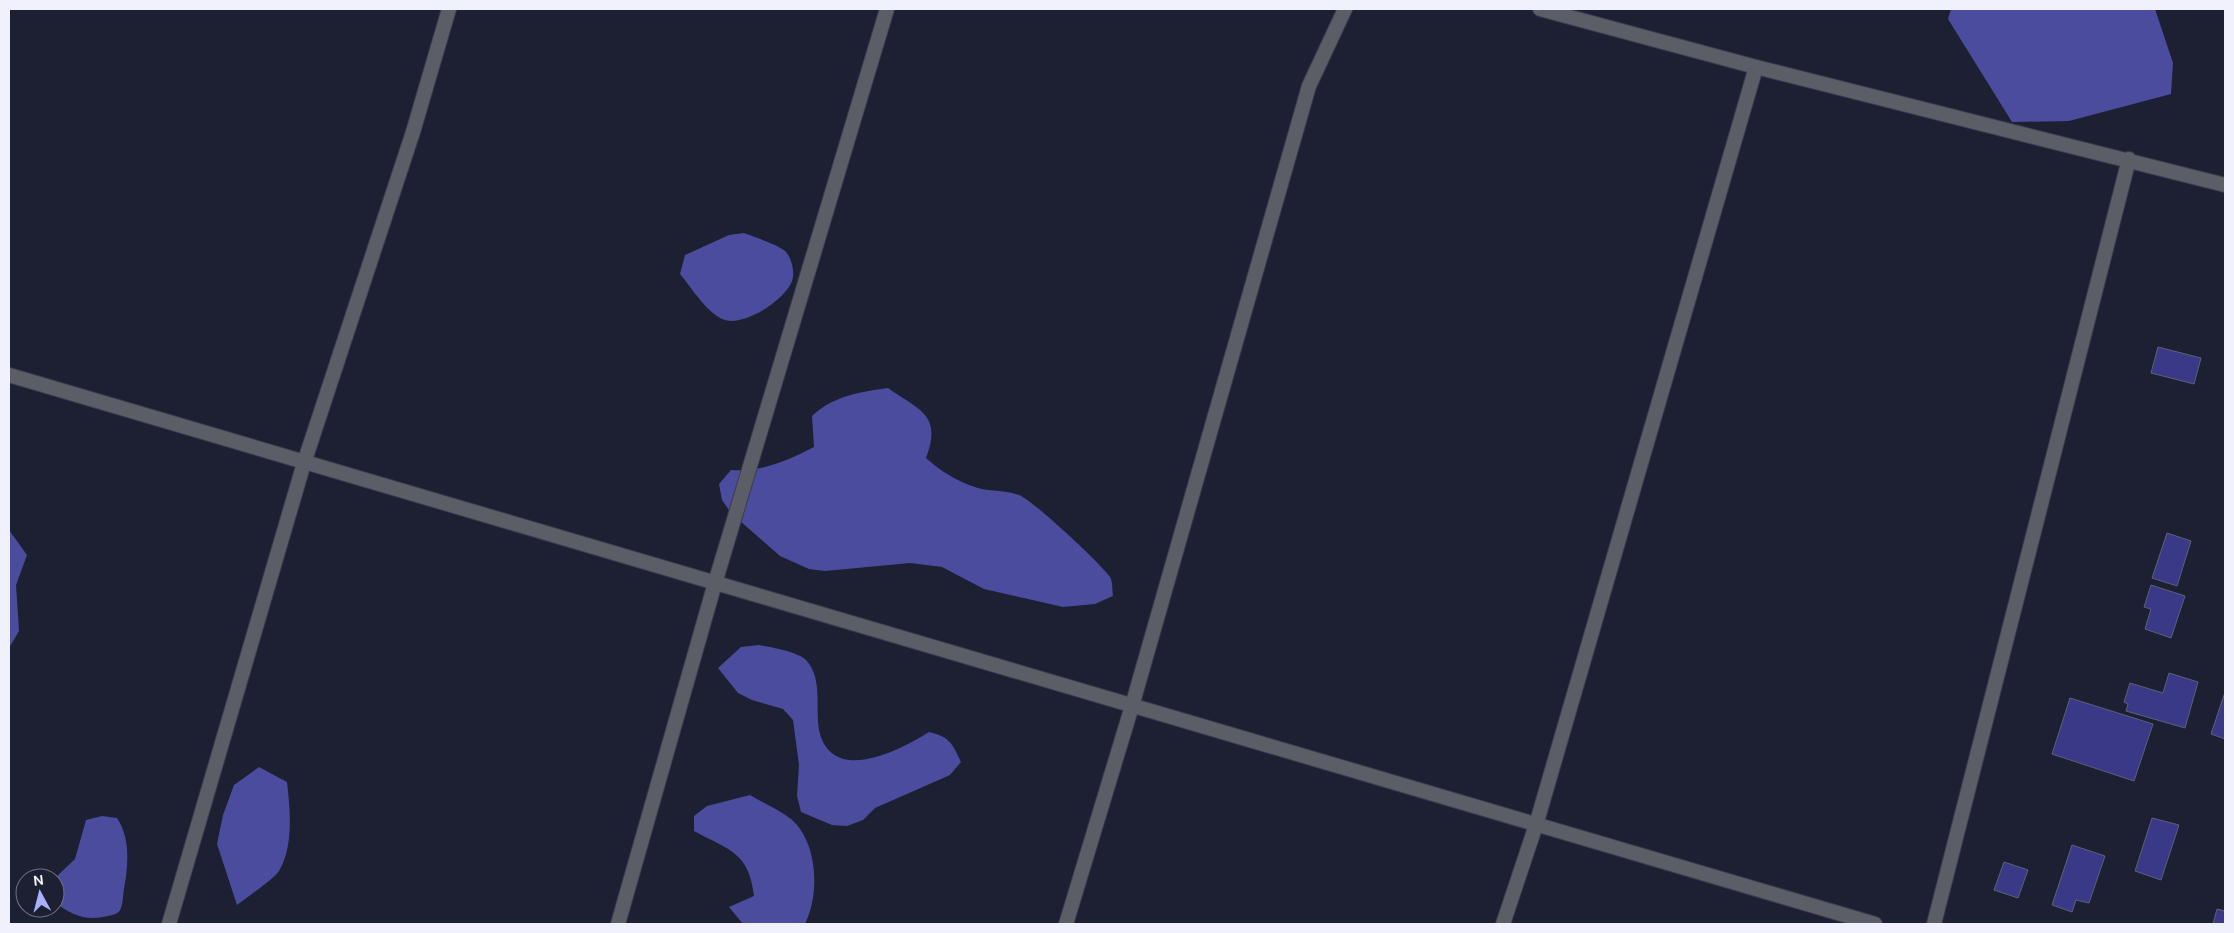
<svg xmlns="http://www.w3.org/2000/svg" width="2234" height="933" viewBox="0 0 2234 933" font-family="'DM Sans',sans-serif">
<rect width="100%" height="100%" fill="#1d1f33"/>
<path fill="#4b4c9d" d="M 1951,9 L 2155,9 L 2173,63 L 2171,94 L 2069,121 L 2012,122 L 1948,19 Z
M 744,233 C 754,237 780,245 786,252 C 792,259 795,273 792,281 C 785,300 745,326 725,320 C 707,314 692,288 680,274 L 685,255 L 729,235 Z
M 888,388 C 921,411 942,415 926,458 C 940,471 960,483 978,488 C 992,492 1006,490 1019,495 C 1034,501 1101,564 1110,577 C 1113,582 1112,590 1113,596 L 1095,604 L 1063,607 L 984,589 L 942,567 L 910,563 L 825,571 L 809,569 L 780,556 L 731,513 L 722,500 L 719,484 L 731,470 C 762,472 787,461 814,447 L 812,416 C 833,396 860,392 888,388 Z
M 9,530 L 27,555 L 16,585 L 19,631 L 9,648 Z
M 759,645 C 771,647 798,652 806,660 C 824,679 814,711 820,734 C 835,785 902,749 929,732 C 950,737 952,743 961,762 L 950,775 L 875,808 L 863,820 L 847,826 L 832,825 L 801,812 L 797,796 L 799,765 L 793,720 L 783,709 L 752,700 L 738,693 L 718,668 L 741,647 Z
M 259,767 L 287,782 C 290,809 294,846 279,871 C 274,879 246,898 237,905 L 217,844 L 223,815 L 234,785 Z
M 750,795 C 763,803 779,809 791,819 C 818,842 820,894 805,924 L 743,924 L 729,907 L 754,896 C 749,852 729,850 694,831 L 694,816 L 707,806 Z
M 102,816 L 117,818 C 131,839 128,866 124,889 C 123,895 123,903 121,908 C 119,914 113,915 108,916 C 86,921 72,916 55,902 L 55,878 L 75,859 L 86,820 Z"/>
<path fill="#3a3988" stroke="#5d6078" d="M 2158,347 L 2201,358 L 2194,384 L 2151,373 Z
M 2167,533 L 2191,541 L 2177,586 L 2152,578 Z
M 2151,585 L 2185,596 L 2171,638 L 2145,629 L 2151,609 L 2144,607 Z
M 2169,673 L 2198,682 L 2185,728 L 2126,711 L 2128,704 L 2124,702 L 2130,683 L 2163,693 Z
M 2225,692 L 2225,739 L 2211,734 Z
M 2070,698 L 2153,724 L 2134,781 L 2052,754 Z
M 2152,818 L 2179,825 L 2161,880 L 2135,871 Z
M 2072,845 L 2105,856 L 2089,903 L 2076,900 L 2072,912 L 2052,905 Z
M 2004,862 L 2028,870 L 2018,898 L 1994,890 Z
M 2217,909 L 2225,911 L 2225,924 L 2213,924 Z"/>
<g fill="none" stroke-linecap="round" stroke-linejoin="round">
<g stroke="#3b3c4f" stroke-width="16">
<path id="service" d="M 1540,9 L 1756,67 L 2225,185
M 169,924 L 304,463
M 618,924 L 715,583 L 887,9
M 1934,924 L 2129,159"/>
</g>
<g stroke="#3b3c4f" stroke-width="16">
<path id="minor" d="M 9,375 L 1875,924
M 304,463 L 413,132 L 449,9
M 1066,924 L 1132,706 L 1309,86 L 1345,9
M 1503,924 L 1536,825 L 1756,67"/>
</g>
<use href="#service" stroke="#5b5d67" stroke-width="14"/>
<use href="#minor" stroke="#5b5d67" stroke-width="14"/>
</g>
<rect width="2234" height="933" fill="none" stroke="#f0f1fd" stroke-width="20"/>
<g transform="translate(40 893) rotate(353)"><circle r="24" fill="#1d1f33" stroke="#717384"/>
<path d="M0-4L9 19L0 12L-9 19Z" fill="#a9b0fc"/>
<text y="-8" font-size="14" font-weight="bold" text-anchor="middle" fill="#f0f1fd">N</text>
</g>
</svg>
